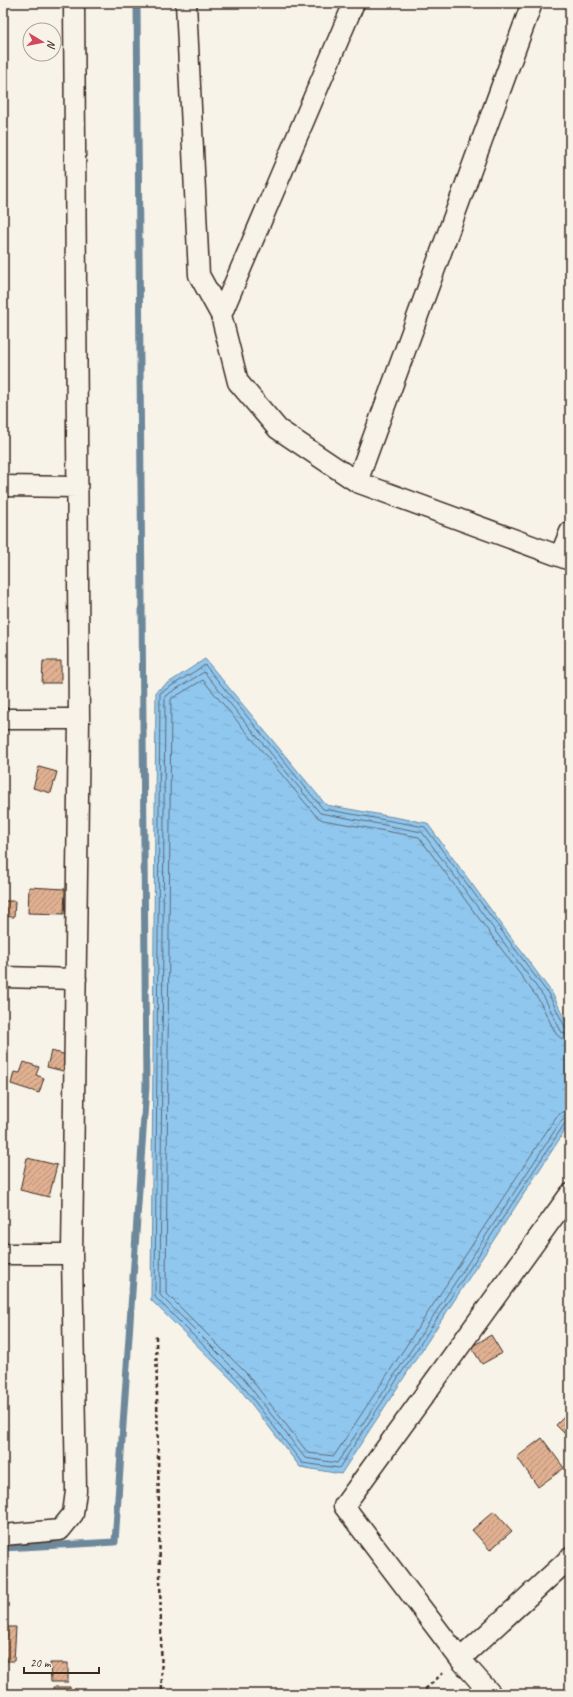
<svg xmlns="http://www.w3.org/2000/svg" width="573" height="1697" viewBox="0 0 573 1697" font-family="Caveat,sans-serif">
<defs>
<pattern id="water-ripples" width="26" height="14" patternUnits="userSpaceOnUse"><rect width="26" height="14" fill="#90c7ef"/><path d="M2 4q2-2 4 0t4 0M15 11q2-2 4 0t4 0" fill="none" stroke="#7dabcc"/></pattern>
<pattern id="building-hatch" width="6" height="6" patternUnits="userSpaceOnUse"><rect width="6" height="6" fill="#e0b091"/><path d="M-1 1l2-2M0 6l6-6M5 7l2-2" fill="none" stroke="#b78f76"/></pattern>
</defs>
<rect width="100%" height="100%" fill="#f7f3e8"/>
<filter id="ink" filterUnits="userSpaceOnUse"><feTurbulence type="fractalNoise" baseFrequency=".025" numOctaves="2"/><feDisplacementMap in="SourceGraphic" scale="8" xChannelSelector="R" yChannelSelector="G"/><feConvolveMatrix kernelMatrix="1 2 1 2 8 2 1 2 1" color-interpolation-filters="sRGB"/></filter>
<g filter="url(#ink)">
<path fill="url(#water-ripples)" stroke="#6e889b" d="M 205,659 L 326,805 L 427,823 L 552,993 L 570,1029 L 570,1123 L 341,1474 L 300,1467 L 236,1384 L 151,1300 L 156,691 Z"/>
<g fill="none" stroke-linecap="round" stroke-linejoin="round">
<path stroke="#5d6972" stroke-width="1" d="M 570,1030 L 565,1027 L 549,995 L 425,827 L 323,809 L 205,665 L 160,693 L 155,1297 L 239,1381 L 302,1463 L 339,1468 L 565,1123 L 570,1121
M 570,1035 L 564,1034 L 561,1031 L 544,997 L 422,832 L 320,813 L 204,672 L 165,696 L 160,1295 L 243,1378 L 305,1458 L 337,1463 L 561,1121 L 565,1117 L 570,1116
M 570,1041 L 562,1039 L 556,1034 L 539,1000 L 419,837 L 323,820 L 317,817 L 203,680 L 171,699 L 166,1293 L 247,1374 L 308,1453 L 334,1456 L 556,1117 L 562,1112 L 570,1110"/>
<path stroke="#6e889b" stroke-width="7" d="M 3,1548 L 115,1542 L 146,1087 L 137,3"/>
</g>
<path fill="url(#building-hatch)" stroke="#3b2a1e" d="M 43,661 L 61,661 L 61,683 L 42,683 Z
M 39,767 L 57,772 L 51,793 L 33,788 Z
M 29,887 L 65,889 L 64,914 L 28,913 Z
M 3,901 L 15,901 L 14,917 L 3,916 Z
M 51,1051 L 67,1055 L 63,1071 L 47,1067 Z
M 24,1062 L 39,1067 L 36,1075 L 44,1078 L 39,1093 L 11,1084 L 14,1072 L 20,1073 Z
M 27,1158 L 57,1165 L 49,1197 L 20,1190 Z
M 491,1335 L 502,1353 L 482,1364 L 471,1347 Z
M 569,1412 L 570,1413 L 570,1439 L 556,1425 Z
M 542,1438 L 564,1468 L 538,1487 L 517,1457 Z
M 494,1511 L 512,1531 L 490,1550 L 472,1530 Z
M 3,1627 L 16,1627 L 14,1661 L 3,1661 Z
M 50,1663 L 68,1663 L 68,1682 L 51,1682 Z
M 53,1687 L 70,1687 L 70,1694 L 53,1694 Z"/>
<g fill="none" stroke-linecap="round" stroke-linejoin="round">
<g stroke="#3b2a1e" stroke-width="23">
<path id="street" d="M 186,3 L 199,275 L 221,315 L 238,382 L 278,429 L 357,482 L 570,560
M 221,315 L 354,3
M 357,482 L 532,3
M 3,486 L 77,487
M 560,556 L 570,532
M 3,719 L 79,719
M 3,977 L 76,979
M 3,1254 L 72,1254
M 3,1535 L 60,1530 L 73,1514 L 76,1491 L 72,1254 L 79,719 L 74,3
M 460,1659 L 570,1558
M 491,1694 L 460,1659 L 344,1506 L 570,1194"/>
</g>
<path stroke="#3b2a1e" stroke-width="2.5" stroke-dasharray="4 3" stroke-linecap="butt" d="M 156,1336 L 162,1694
M 420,1694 L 443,1673"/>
<use href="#street" stroke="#f7f3e8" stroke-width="20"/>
</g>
</g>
<rect width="573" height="1697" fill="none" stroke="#f7f3e8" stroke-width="16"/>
<rect x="8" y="8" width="557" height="1681" fill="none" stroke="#3b2a1e" stroke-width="1.5" filter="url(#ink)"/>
<g transform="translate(42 42) rotate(100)"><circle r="19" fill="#f7f3e8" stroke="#aca397"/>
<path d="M0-3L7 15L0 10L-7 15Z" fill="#d1495b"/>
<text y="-6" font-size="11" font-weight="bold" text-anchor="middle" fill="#3b2a1e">N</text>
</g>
<path d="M24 1667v6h75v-6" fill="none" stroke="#3b2a1e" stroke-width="2"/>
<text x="30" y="1667" font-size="12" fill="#3b2a1e" stroke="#f7f3e8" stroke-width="3" paint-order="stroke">20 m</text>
</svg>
